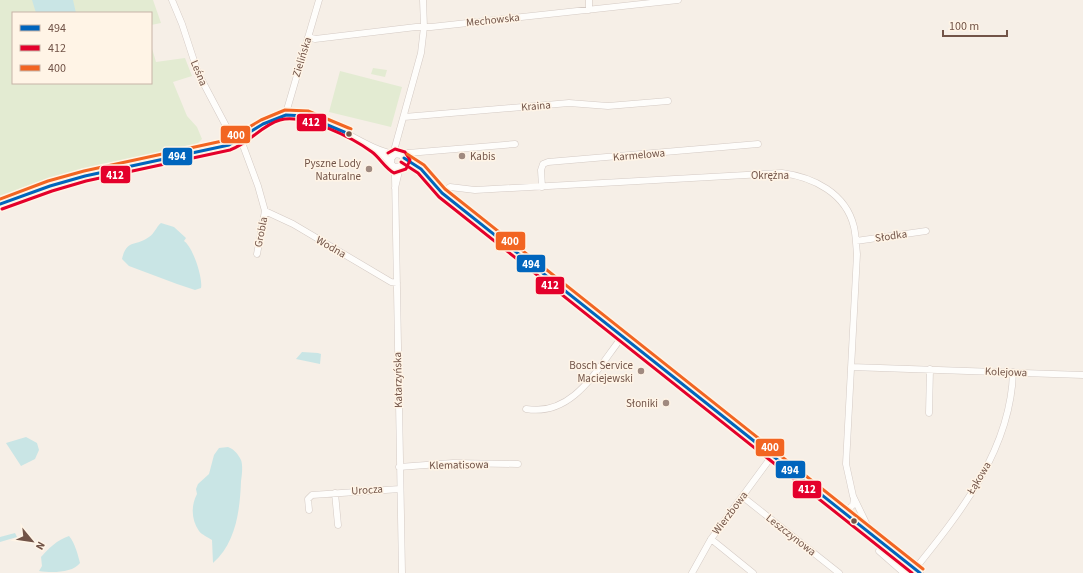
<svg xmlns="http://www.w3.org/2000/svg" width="1083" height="573" viewBox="0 0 1083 573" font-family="'Source Sans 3',sans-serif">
<rect width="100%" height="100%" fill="#f6efe7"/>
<path fill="#e3ebd2" d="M 0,0 L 153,0 L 161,23 L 151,25 L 151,13 L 13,13 L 13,83 L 151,83 L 151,45 L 156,62 L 185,58 L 192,76 L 173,82 L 187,116 L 197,127 L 202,139 L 195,146 L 182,152 L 83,173 L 0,201 Z
M 373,68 L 387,70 L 385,77 L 371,74 Z
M 340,71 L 402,87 L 391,127 L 329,112 Z"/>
<path fill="#c9e5e5" d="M 32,0 L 73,0 L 76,13 L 36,13 Z
M 161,223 L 174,227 L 186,238 L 184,241 C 193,247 203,278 201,288 L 195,290 L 177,284 L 129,266 L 122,259 C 127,238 136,247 149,237 C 155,233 156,227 161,223 Z
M 302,352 L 318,353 L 321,354 L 320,364 L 296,359 Z
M 26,437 L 37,443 L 39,450 L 35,459 L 21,466 L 6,443 Z
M 228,447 C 234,449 238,454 241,460 C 243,465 242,475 241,481 C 240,510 236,543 213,563 L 212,540 C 208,537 202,535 199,531 C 191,520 191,505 197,494 L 196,489 L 198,484 L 209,474 L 214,455 L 219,448 Z
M 15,533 L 17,537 L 0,542 L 0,537 Z
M 69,536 C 75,543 78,555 80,563 C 73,573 51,573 39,571 L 42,566 L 41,557 C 49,548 57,540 69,536 Z"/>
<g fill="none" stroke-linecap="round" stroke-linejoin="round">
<g stroke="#d4cac4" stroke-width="7">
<path id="minor" d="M 172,0 L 182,24 L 198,73 L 235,143
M 589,0 L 589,10
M 308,37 L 315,39 L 416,27 L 431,27 L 678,0
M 286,113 L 319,0
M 404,117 L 569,103 L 608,106 L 668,101
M 241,140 L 258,186 L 265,211 L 257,254
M 378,150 C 385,155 389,162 394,167 L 402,166 L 405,160 L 401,155 L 395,154 L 391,159 L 391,163
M 408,153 L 515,144
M 404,158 L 421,169 L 429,178
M 393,166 L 395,176 L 402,573
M 542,187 L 541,170 L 543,164 L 548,162 L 758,144
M 395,188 L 400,167 C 415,164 423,177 432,187 L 920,573
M 442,193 L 450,187 L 475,190 L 782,173 C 813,177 846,193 854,227 C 856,236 856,245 857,254 L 846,464 L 853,496 L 868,527 L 866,530
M 0,204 L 50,186 L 85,176 L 229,145 C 249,138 262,120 282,114 C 315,105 362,150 395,154 L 395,147 L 421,53 L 424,27 L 423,0
M 265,211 L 293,224 L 391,282 L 397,283
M 856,241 L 926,231
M 851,367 L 1083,375
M 526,409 C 573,417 597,369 622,337
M 929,413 L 930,369
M 399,467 L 453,463 L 518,464
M 335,493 L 338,525
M 743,497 L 839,573
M 309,510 L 308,499 L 312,495 L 400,489
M 844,513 L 853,505 L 854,499
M 711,539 L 753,573
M 882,543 L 879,551 L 904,573
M 915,569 C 961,512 1011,449 1013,372
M 692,573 L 711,539 L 772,456"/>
</g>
<use href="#minor" stroke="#fefdfb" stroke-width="6"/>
<g stroke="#fff4e6" stroke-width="6">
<path id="bus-1" d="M 404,158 L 421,169 L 442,193 L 920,573
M 0,204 L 50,186 L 85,176 L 229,145 L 263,124 L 286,115 L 306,116 L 349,134"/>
</g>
<g stroke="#fff4e6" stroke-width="6">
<path id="bus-2" d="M 401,162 L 418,173 L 439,197 L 912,573
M 2,209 L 52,191 L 86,181 L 230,150 C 249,143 262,125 280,120 C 304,113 353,138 372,152 C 380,158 385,168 394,173 L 406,169 L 410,160 L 405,152 L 395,149 L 388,153"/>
</g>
<g stroke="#fff4e6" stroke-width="6">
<path id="bus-3" d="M 407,154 L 424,165 L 445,189 L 923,569
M 0,199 L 48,181 L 84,171 L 227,140 L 261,120 L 285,110 L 308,111 L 351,129"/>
</g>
<use href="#bus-1" stroke="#0065bd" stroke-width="3"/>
<use href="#bus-2" stroke="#e4002b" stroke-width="3"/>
<use href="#bus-3" stroke="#f26522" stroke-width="3"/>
</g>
<g fill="#725448" stroke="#fff4e6" stroke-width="1.5">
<circle cx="349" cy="134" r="3.5"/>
<circle cx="854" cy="521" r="3.5"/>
</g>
<g fill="#a08a80" stroke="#fff4e6" stroke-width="1.5">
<circle cx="462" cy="156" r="4"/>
<circle cx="369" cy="169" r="4"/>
<circle cx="641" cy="371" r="4"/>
<circle cx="666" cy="403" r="4"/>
</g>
<g text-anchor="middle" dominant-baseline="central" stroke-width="3" stroke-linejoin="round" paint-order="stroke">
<g font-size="11" fill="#725448" stroke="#fff4e6">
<text transform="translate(493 20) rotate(-6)">Mechowska</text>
<text transform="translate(302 57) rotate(-73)">Zielińska</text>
<text transform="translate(199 73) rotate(67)">Leśna</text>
<text transform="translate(536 106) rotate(-5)">Kraina</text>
<text transform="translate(639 155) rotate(-5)">Karmelowa</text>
<text x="770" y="175">Okrężna</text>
<text transform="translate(261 232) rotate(-79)">Grobla</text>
<text transform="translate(891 236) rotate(-8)">Słodka</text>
<text transform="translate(331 247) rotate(30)">Wodna</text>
<text transform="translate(1006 372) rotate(2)">Kolejowa</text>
<text transform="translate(398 380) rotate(-91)">Katarzyńska</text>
<text transform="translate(459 465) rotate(-1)">Klematisowa</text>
<text transform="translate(979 478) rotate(-59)">Łąkowa</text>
<text transform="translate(367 490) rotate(-4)">Urocza</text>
<text transform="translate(730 513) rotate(-53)">Wierzbowa</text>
<text transform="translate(791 535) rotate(38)">Leszczynowa</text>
</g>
<g font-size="11" fill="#725448" stroke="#fff4e6" text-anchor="end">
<text x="470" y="156" text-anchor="start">Kabis</text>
<text x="361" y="163">Pyszne Lody<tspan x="361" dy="13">Naturalne</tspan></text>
<text x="633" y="365">Bosch Service<tspan x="633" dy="13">Maciejewski</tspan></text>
<text x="658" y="403">Słoniki</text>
</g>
</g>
<g stroke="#fff4e6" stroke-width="1.5">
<rect x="296" y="113" width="31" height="19" rx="4" fill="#e4002b"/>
<rect x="220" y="125" width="31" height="19" rx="4" fill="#f26522"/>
<rect x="162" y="147" width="31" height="19" rx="4" fill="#0065bd"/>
<rect x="100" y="165" width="31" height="19" rx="4" fill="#e4002b"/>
<rect x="495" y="231" width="31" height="20" rx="4" fill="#f26522"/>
<rect x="516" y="254" width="30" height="19" rx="4" fill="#0065bd"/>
<rect x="535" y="276" width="30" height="19" rx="4" fill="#e4002b"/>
<rect x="755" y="438" width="30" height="19" rx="4" fill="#f26522"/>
<rect x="775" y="460" width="31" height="19" rx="4" fill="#0065bd"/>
<rect x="792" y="480" width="30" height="19" rx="4" fill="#e4002b"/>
</g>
<g font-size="11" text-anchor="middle" font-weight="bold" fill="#fff">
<text x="311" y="126">412</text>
<text x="236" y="139">400</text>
<text x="177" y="160">494</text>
<text x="115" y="179">412</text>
<text x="510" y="245">400</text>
<text x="531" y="268">494</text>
<text x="550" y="289">412</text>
<text x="770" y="451">400</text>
<text x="790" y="474">494</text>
<text x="807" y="493">412</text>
</g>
<rect x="12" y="12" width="140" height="72" fill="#fff4e6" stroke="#c7b4a7"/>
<rect x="20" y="25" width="20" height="6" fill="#0065bd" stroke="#c7b4a7"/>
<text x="48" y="32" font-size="12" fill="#725448">494</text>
<rect x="20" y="45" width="20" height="6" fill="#e4002b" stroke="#c7b4a7"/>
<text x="48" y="52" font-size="12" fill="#725448">412</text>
<rect x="20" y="65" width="20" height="6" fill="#f26522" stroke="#c7b4a7"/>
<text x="48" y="72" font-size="12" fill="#725448">400</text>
<g transform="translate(32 541) rotate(119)" stroke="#fff4e6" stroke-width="3" paint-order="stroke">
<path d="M0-3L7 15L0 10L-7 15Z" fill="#725448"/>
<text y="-6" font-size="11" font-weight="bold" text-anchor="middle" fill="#725448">N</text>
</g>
<path d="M943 30v6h64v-6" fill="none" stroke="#725448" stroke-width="2"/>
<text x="949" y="30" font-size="12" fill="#725448" stroke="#fff4e6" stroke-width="3" paint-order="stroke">100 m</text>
</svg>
